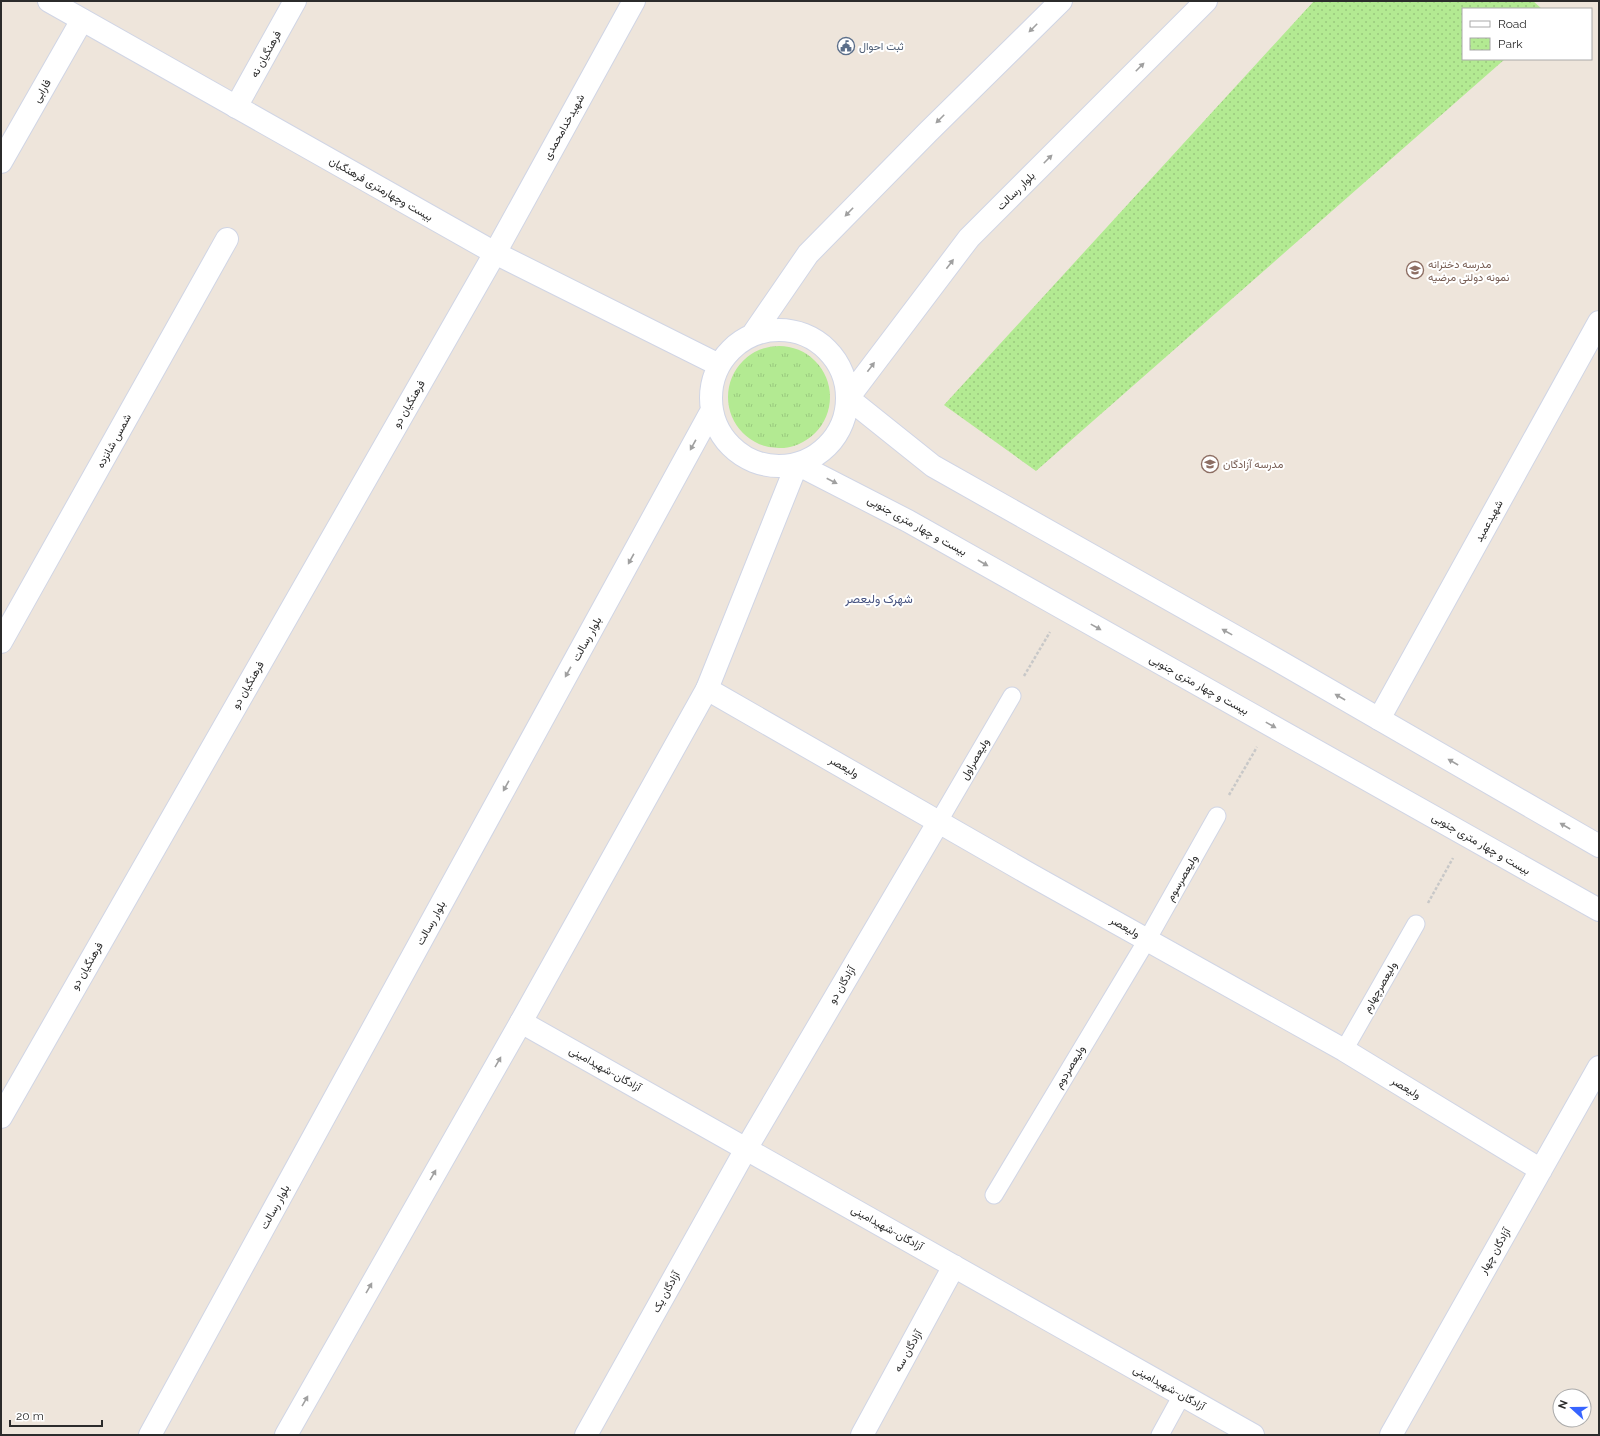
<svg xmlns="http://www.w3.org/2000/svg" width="1600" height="1436" viewBox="0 0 1600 1436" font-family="Raleway,Vazirmatn,sans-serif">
<defs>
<pattern id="grass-tufts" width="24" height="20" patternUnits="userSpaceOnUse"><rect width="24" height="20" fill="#b3ea92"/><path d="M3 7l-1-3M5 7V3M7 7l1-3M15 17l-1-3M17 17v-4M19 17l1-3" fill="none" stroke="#9ac97e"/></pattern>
<pattern id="park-dots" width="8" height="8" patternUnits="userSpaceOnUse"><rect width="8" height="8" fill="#b3ea92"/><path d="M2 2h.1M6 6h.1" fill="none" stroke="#9ac97e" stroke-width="1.8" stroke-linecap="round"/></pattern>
</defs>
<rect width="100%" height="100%" fill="#eee5db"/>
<path fill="url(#grass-tufts)" d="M728 397a51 51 0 1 1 102 0a51 51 0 1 1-102 0Z"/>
<path fill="url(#park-dots)" d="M 1314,1 L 1533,1 L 1542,9 L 1463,9 L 1463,59 L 1505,59 L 1036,471 L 944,405 Z"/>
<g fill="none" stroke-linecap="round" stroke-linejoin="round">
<g stroke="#d0d5e5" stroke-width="19">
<path id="lane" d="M 939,821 L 1012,696
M 1344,1050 L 1416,924
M 994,1195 L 1147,940 L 1217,816
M 1160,1435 L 1182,1395"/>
</g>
<g stroke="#d0d5e5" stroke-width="24">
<path id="street" d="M 236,107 L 295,1
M 1,162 L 82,20
M 1,642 L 227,239
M 707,689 L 1031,875 L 1344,1050 L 1541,1170
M 1379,719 L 1599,322
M 521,1022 L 1253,1435
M 1,1117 L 495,253 L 634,1
M 586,1435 L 746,1149 L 939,821
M 862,1435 L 954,1266
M 1391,1435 L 1599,1067"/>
</g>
<g stroke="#d0d5e5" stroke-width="24">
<path id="secondary" d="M 49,1 L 495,253 L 719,365
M 1206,1 L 969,238 L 848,398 L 933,466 L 1277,660 L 1599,846
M711 398a68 68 0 1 1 136 0a68 68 0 1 1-136 0Z
M 753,334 L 808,254 L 928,132 L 1061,1
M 150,1435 L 712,410
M 286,1435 L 521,1022 L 707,689 L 797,464 L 908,521 L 1599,910"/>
</g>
<path stroke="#c8c8c8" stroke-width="2.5" stroke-dasharray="3 2" stroke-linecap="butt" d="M 1024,676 L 1050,632
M 1229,795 L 1257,747
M 1428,903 L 1453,858"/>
<use href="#lane" stroke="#fff" stroke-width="17"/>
<use href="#street" stroke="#fff" stroke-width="22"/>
<use href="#secondary" stroke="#fff" stroke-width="22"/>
</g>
<defs><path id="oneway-solid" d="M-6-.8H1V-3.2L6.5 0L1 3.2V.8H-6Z"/></defs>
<g fill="#a0a0a0">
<use href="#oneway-solid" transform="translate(1033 28) rotate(135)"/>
<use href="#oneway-solid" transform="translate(1140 67) rotate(-45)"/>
<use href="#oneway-solid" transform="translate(940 119) rotate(135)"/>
<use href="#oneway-solid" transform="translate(1048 159) rotate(-45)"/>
<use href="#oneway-solid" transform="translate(849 212) rotate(134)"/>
<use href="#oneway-solid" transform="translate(950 264) rotate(-53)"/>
<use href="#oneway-solid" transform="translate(871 367) rotate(-53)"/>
<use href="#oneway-solid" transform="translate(693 445) rotate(119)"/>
<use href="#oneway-solid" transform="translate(832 481) rotate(27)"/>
<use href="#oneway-solid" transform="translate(631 559) rotate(119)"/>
<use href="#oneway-solid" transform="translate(983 563) rotate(30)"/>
<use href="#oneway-solid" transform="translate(1096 627) rotate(29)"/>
<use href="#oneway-solid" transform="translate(1227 632) rotate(-151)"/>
<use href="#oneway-solid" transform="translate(568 672) rotate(119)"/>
<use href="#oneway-solid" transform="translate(1340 697) rotate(-150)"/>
<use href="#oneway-solid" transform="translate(1271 725) rotate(29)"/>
<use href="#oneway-solid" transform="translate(1453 762) rotate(-150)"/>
<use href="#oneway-solid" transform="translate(506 786) rotate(119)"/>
<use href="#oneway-solid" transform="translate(1565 826) rotate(-150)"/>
<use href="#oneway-solid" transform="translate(498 1062) rotate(-60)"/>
<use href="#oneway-solid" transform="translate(433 1175) rotate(-60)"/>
<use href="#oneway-solid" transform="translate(369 1288) rotate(-60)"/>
<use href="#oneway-solid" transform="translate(305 1401) rotate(-60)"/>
</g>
<defs>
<g id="civic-ring" transform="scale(0.9)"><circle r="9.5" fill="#fff" stroke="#5c6f8a" stroke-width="1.5"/><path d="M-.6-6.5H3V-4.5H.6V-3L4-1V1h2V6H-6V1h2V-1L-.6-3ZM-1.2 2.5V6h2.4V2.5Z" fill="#5c6f8a"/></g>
<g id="school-ring" transform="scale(0.9)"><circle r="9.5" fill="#fff" stroke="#8d6e63" stroke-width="1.5"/><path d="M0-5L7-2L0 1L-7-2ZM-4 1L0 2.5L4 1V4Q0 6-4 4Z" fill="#8d6e63"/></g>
</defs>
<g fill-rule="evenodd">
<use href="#civic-ring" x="846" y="46"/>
<use href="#school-ring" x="1415" y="270"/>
<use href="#school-ring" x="1210" y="464"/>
</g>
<g text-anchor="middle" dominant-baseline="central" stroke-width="4" stroke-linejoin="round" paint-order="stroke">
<g font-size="11" fill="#4e5e75" stroke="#fff" text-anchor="start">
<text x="859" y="46">ثبت احوال</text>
</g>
<g font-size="11" fill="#2b2b2b" stroke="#fff">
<text transform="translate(266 54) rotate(-61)">فرهنگیان نه</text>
<text transform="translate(42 91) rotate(-60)">فارابی</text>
<text transform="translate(564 127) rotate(-61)">شهیدخدامحمدی</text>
<text transform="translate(381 189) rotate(30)">بیست وچهارمتری فرهنگیان</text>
<text transform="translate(1016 191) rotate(-45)">بلوار رسالت</text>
<text transform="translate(409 404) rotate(-60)">فرهنگیان دو</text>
<text transform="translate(114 441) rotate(-61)">شمس شانزده</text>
<text transform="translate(1489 521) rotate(-61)">شهیدعمید</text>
<text transform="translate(917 526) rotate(29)">بیست و چهار متری جنوبی</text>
<text transform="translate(587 639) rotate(-61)">بلوار رسالت</text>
<text transform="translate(248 685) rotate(-60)">فرهنگیان دو</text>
<text transform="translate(1199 685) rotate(29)">بیست و چهار متری جنوبی</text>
<text transform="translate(975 759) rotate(-60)">ولیعصراول</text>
<text transform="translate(844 767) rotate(30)">ولیعصر</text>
<text transform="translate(1481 844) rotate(30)">بیست و چهار متری جنوبی</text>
<text transform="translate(1182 878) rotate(-60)">ولیعصرسوم</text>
<text transform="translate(431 923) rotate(-61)">بلوار رسالت</text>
<text transform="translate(1125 927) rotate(29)">ولیعصر</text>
<text transform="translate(87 966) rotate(-60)">فرهنگیان دو</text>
<text transform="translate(842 985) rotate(-59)">آزادگان دو</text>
<text transform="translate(1380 987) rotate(-60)">ولیعصرچهارم</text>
<text transform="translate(1070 1067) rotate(-59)">ولیعصردوم</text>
<text transform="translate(605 1069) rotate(29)">آزادگان-شهیدامینی</text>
<text transform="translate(1406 1088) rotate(31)">ولیعصر</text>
<text transform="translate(275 1207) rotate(-61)">بلوار رسالت</text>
<text transform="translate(887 1228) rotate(29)">آزادگان-شهیدامینی</text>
<text transform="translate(1495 1251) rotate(-60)">آزادگان چهار</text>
<text transform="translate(666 1292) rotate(-61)">آزادگان یک</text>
<text transform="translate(908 1351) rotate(-61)">آزادگان سه</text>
<text transform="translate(1169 1388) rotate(29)">آزادگان-شهیدامینی</text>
</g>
<g font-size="11" fill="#785e54" stroke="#fff" text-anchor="start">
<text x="1428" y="264">مدرسه دخترانه<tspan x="1428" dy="13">نمونه دولتی مرضیه</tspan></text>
<text x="1223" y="464">مدرسه آزادگان</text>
</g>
<g font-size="12" fill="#465380" stroke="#fff">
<text x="879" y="599">شهرک ولیعصر</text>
</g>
</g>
<rect width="1600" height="1436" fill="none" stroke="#2b2b2b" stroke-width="4"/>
<rect x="1462" y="8" width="130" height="52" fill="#ffffff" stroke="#aaaaaa"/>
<rect x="1470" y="21" width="20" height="6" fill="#ffffff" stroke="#aaaaaa"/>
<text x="1498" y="28" font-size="12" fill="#2b2b2b">Road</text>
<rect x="1470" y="38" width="20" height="12" fill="url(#park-dots)" stroke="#aaaaaa"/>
<text x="1498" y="48" font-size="12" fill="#2b2b2b">Park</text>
<g transform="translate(1572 1408) rotate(291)"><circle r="19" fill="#ffffff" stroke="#aaaaaa"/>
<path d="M0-3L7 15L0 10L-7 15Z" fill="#3764ff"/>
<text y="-6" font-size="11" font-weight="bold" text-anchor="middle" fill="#2b2b2b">N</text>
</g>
<path d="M10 1420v6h92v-6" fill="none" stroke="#2b2b2b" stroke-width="2"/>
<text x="16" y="1420" font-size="12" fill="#2b2b2b" stroke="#ffffff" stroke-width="3" paint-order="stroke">20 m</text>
</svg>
